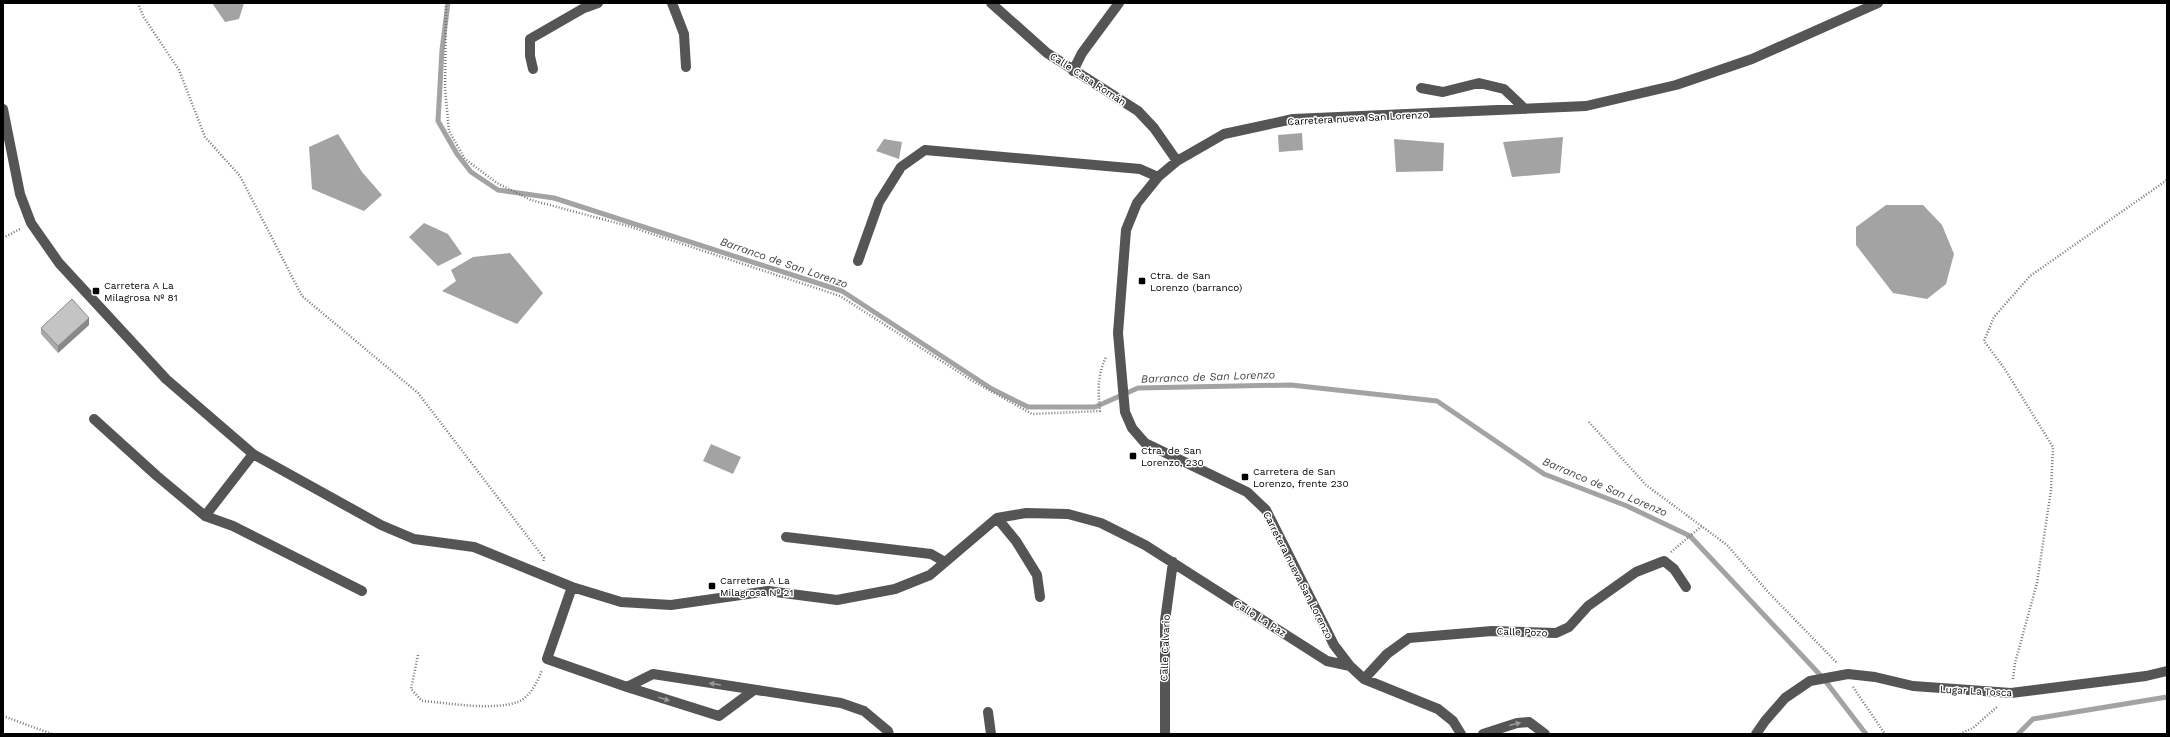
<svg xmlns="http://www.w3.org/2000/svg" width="2170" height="737" viewBox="0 0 2170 737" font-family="'Work Sans',sans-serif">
<rect width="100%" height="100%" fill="#fff"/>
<path fill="#a3a3a3" d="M 212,3 L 244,3 L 239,19 L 225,22 Z
M 1302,133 L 1303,150 L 1279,152 L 1278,135 Z
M 338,134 L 362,172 L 382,195 L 364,211 L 312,189 L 309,147 Z
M 1563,137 L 1560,173 L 1512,177 L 1503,142 Z
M 884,139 L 902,142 L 899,159 L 876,151 Z
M 1394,139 L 1444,143 L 1443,171 L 1396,172 Z
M 1886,205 L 1923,205 L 1942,225 L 1954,254 L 1946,284 L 1927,299 L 1893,293 L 1856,245 L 1856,227 Z
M 424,223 L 448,234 L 462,254 L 438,266 L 409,237 Z
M 510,253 L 543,293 L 517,324 L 442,291 L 456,281 L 451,270 L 473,257 Z
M 711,444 L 741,457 L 733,474 L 703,461 Z"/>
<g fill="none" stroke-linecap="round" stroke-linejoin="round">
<path stroke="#a3a3a3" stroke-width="5" d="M 448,3 L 442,50 L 438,121 L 457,154 L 471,172 L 498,190 L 554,198 L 842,291 L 992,389 L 1028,407 L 1095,407 L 1138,388 L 1291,385 L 1437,401 L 1544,474 L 1627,506 L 1690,536 L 1823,678 L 1866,734
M 2018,734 L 2033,719 L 2167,697"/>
<path stroke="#777" stroke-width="2.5" stroke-dasharray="1 2" stroke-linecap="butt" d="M 138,3 L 143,16 L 179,70 L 205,137 L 240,176 L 302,296 L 418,393 L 544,558 L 543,562
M 446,3 L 445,88 L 449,131 L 465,159 L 497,183 L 531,200 L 628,226 L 840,296 L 971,380 L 1032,414 L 1100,411 C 1098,391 1097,376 1106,357
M 3,238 L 20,229
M 1589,422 L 1646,485 L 1727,545 L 1769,593 L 1837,663
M 1671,552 L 1703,525
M 418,655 L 411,689 L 422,701 C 450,703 492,711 518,702 C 530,697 538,681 542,670
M 2013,679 L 2015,663 L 2037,583 L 2051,490 L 2053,447 L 2004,368 L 1984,341 L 1994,317 L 2030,276 L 2167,180
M 1853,687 L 1885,734
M 3,716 L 52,734
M 1960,734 L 1973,728 L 1998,706"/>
<path stroke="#555" stroke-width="10" d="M 672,3 L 684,34 L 686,67
M 991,3 L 1047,53 L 1138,111 L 1154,128 L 1177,161
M 533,69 L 530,56 L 530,39 L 584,8 L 598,3
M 1073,71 L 1082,53 L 1119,3
M 1421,88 L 1443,92 L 1479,83 L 1504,89 L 1525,109
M 3,109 L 20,194 L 31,223 L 59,263 L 166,379 L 253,454 L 381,525 L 414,539 L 474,547 L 572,587 L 621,602 L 671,605 L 768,591 L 837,600 L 895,589 L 930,575 L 997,518 L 1026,513 L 1068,514 L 1101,523 L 1145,545 L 1327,661 L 1350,666
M 858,261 L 879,202 L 901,167 L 925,150 L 1140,169 L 1158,177
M 94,419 L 157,476 L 205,516
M 253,454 L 205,516 L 233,526 L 362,591
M 997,518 L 1016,541 L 1037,575 L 1040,597
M 786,537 L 931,554 L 945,562
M 572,587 L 547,659 L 627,687 L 719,716 L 754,690
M 1364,679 L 1387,654 L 1409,638 L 1492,631 L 1556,633 L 1569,627 L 1588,606 L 1636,572 L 1664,561 L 1674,569 L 1686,587
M 627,687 L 653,674 L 841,703 L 864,711 L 888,731 L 889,734
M 988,712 L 991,734
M 1165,734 L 1165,621 L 1173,562
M 1461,734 L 1453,721 L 1438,709 L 1364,679 L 1350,666 L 1334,645 L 1266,510 L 1247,492 L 1145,443 L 1132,428 L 1125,412 L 1118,333 L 1126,230 L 1137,203 L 1158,177 L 1177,161 L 1224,134 L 1293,119 L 1586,106 L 1676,85 L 1752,59 L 1878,3
M 1483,734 L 1517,723 L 1529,722 L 1545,734
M 1756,734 L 1765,721 L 1785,698 L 1810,681 L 1848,674 L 1875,677 L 1913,686 L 2011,693 L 2146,676 L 2167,671"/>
</g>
<path fill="#a9a9a9" d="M 89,325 L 58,353 L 41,334 L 41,328 Z"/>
<path fill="#898989" d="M 89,318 L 89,325 L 58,353 L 58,346 Z"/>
<path fill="#c4c4c4" stroke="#898989" d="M 72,299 L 89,318 L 58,346 L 41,328 Z"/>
<defs><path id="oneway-solid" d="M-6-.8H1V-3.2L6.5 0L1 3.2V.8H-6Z"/></defs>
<g fill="#999">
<use href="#oneway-solid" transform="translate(715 684) rotate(-171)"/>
<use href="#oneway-solid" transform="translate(664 699) rotate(17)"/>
<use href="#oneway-solid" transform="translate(1515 724) rotate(-14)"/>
</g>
<g fill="#000" stroke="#fff" stroke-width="1.5">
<rect x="1138" y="277" width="8" height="8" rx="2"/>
<rect x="92" y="287" width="8" height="8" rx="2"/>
<rect x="1129" y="452" width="8" height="8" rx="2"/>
<rect x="1241" y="473" width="8" height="8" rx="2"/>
<rect x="708" y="582" width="8" height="8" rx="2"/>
</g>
<g text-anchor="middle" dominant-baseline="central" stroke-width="3" stroke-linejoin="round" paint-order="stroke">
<g font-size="10" fill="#000" stroke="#fff">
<text transform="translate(1088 79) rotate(33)">Calle Casa Román</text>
<text transform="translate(1358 118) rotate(-3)">Carretera nueva San Lorenzo</text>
<text transform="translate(1298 575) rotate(63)">Carretera nueva San Lorenzo</text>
<text transform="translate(1260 618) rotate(32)">Calle La Paz</text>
<text transform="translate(1522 632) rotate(2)">Calle Pozo</text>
<text transform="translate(1165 648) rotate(-88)">Calle Calvario</text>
<text transform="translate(1976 691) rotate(3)">Lugar La Tosca</text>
</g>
<g font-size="10" fill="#000" stroke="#fff" text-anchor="start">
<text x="1150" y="275">Ctra. de San<tspan x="1150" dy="12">Lorenzo (barranco)</tspan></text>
<text x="104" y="285">Carretera A La<tspan x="104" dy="12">Milagrosa Nº 81</tspan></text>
<text x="1141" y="450">Ctra. de San<tspan x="1141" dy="12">Lorenzo, 230</tspan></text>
<text x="1253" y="471">Carretera de San<tspan x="1253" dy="12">Lorenzo, frente 230</tspan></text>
<text x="720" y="580">Carretera A La<tspan x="720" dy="12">Milagrosa Nº 21</tspan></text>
</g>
<g font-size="11" font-style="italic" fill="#444" stroke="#fff">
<text transform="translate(784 263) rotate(19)">Barranco de San Lorenzo</text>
<text transform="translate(1208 377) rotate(-2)">Barranco de San Lorenzo</text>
<text transform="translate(1605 487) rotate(23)">Barranco de San Lorenzo</text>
</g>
</g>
<rect width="2170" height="737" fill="none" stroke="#000000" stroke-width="8"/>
</svg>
